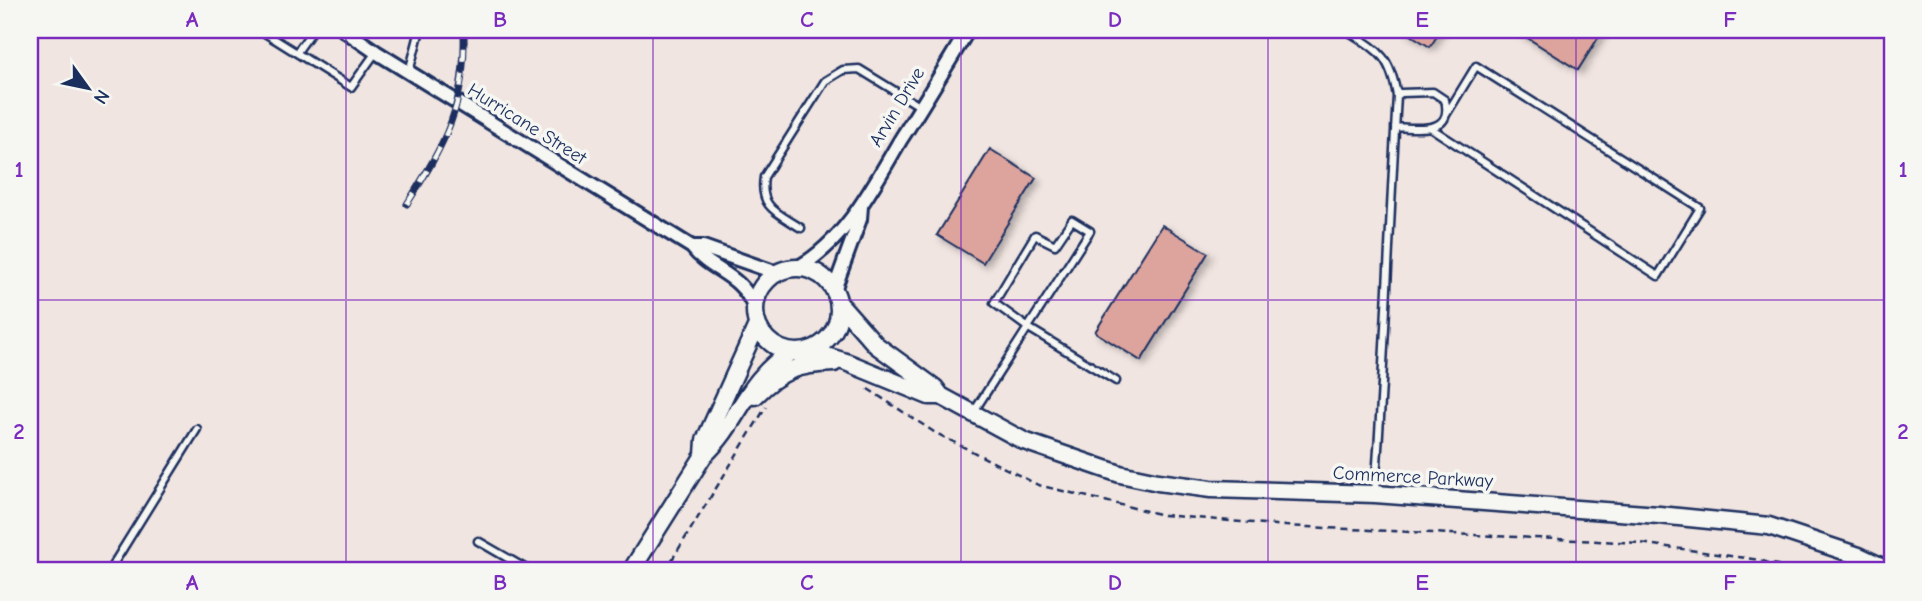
<svg xmlns="http://www.w3.org/2000/svg" width="1922" height="601" viewBox="0 0 1922 601" font-family="'Comic Neue',sans-serif">
<defs>
<filter id="shadow"><feDropShadow dx="4" dy="4" stdDeviation="3.5" flood-color="#0004"/></filter>
</defs>
<rect width="100%" height="100%" fill="#f1e5e1"/>
<filter id="ink" filterUnits="userSpaceOnUse"><feTurbulence type="fractalNoise" baseFrequency=".0143" numOctaves="2"/><feDisplacementMap in="SourceGraphic" scale="14" xChannelSelector="R" yChannelSelector="G"/><feConvolveMatrix kernelMatrix="1 2 1 2 8 2 1 2 1" color-interpolation-filters="sRGB"/></filter>
<g filter="url(#ink)">
<path fill="#dda39d" stroke="#1b2f5e" stroke-width="2" filter="url(#shadow)" d="M 1403,30 L 1441,30 L 1430,47 Z
M 1515,30 L 1603,30 L 1578,70 Z
M 990,149 L 1036,178 L 983,263 L 937,235 Z
M 1162,225 L 1208,253 L 1141,361 L 1095,332 Z"/>
<g fill="none" stroke-linecap="round" stroke-linejoin="round">
<g stroke="#1b2f5e" stroke-width="11">
<path id="service" d="M 260,30 L 351,87 L 376,52
M 1346,30 C 1379,51 1390,55 1397,96
M 117,33 L 119,30
M 297,52 L 313,30
M 409,72 L 420,30
M 1431,128 L 1658,276 L 1700,208 L 1476,66 L 1446,115
M 801,228 C 778,213 759,208 764,177 L 825,81 L 843,70 L 859,69 L 921,107
M 973,413 L 1090,231 L 1072,220 L 1055,245 L 1035,235 L 994,303 L 1027,327 L 1116,381
M 1375,492 C 1385,360 1389,228 1397,96 L 1401,93 L 1433,92 L 1445,100 C 1454,135 1416,128 1395,127
M 478,541 L 530,571
M 109,571 L 197,429"/>
</g>
<g stroke="#1b2f5e" stroke-width="18">
<path id="minor" d="M 344,30 L 376,52 L 692,247 C 711,272 741,273 754,307
M 692,247 L 703,247 L 777,273
M 799,267 C 847,239 873,186 901,139 C 924,103 946,66 968,30
M 834,290 L 860,219 L 861,206"/>
</g>
<g stroke="#1b2f5e" stroke-width="21">
<path id="tertiary" d="M755 310a42 42 0 1 1 84 0a42 42 0 1 1-84 0Z
M 838,302 L 876,345 L 935,388 L 941,396 L 1024,441 L 1120,474 L 1158,482 L 1211,489 L 1375,494 L 1659,515 L 1769,526 L 1859,556 L 1891,571
M 809,351 L 846,362 L 929,396 L 941,396
M 755,396 C 781,370 798,364 834,363
M 704,455 L 705,440 L 757,325
M 631,571 L 704,455 C 739,423 745,381 789,353"/>
</g>
<path stroke="#1b2f5e" stroke-width="2.5" stroke-dasharray="7 5" stroke-linecap="butt" d="M 868,389 L 934,432 L 1038,485 L 1163,515 L 1286,526 L 1640,543 L 1759,560 L 1799,571
M 665,571 L 766,407"/>
<use href="#service" stroke="#f6f6f2" stroke-width="6"/>
<use href="#minor" stroke="#f6f6f2" stroke-width="12"/>
<use href="#tertiary" stroke="#f6f6f2" stroke-width="16"/>
<g stroke="#1b2f5e" stroke-width="7">
<path id="rail" d="M 407,204 C 446,142 466,105 464,30"/>
</g>
<use href="#rail" stroke="#f6f6f2" stroke-width="4.5" stroke-dasharray="13" stroke-linecap="butt"/>
</g>
</g>
<path fill="none" stroke="#7b2cbf" stroke-width="2" stroke-opacity="0.55" d="M 346,30 L 346,571M 653,30 L 653,571M 961,30 L 961,571M 1268,30 L 1268,571M 1576,30 L 1576,571M 30,300 L 1892,300"/>
<g text-anchor="middle" dominant-baseline="central" stroke-width="7" stroke-linejoin="round" paint-order="stroke">
<g font-size="19" fill="#1b2f5e" stroke="#f6f6f2">
<text transform="translate(897 107) rotate(-59)">Arvin Drive</text>
<text transform="translate(527 124) rotate(32)">Hurricane Street</text>
<text transform="translate(1413 477) rotate(3)">Commerce Parkway</text>
</g>
</g>
<rect width="1922" height="601" fill="none" stroke="#f6f6f2" stroke-width="77"/>
<g transform="translate(88 88) rotate(123)" stroke="#f6f6f2" stroke-width="5" paint-order="stroke">
<path d="M0-5L12 26L0 18L-12 26Z" fill="#1b2f5e"/>
<text y="-10" font-size="19" font-weight="bold" text-anchor="middle" fill="#1b2f5e">N</text>
</g>
<rect x="38" y="38" width="1846" height="524" fill="none" stroke="#7b2cbf" stroke-width="2.5"/>
<g font-size="23" text-anchor="middle" font-weight="bold" fill="#7b2cbf">
<text x="192" y="27">A</text>
<text x="500" y="27">B</text>
<text x="807" y="27">C</text>
<text x="1115" y="27">D</text>
<text x="1422" y="27">E</text>
<text x="1730" y="27">F</text>
<text x="19" y="177">1</text>
<text x="1903" y="177">1</text>
<text x="19" y="439">2</text>
<text x="1903" y="439">2</text>
<text x="192" y="590">A</text>
<text x="500" y="590">B</text>
<text x="807" y="590">C</text>
<text x="1115" y="590">D</text>
<text x="1422" y="590">E</text>
<text x="1730" y="590">F</text>
</g>
</svg>
